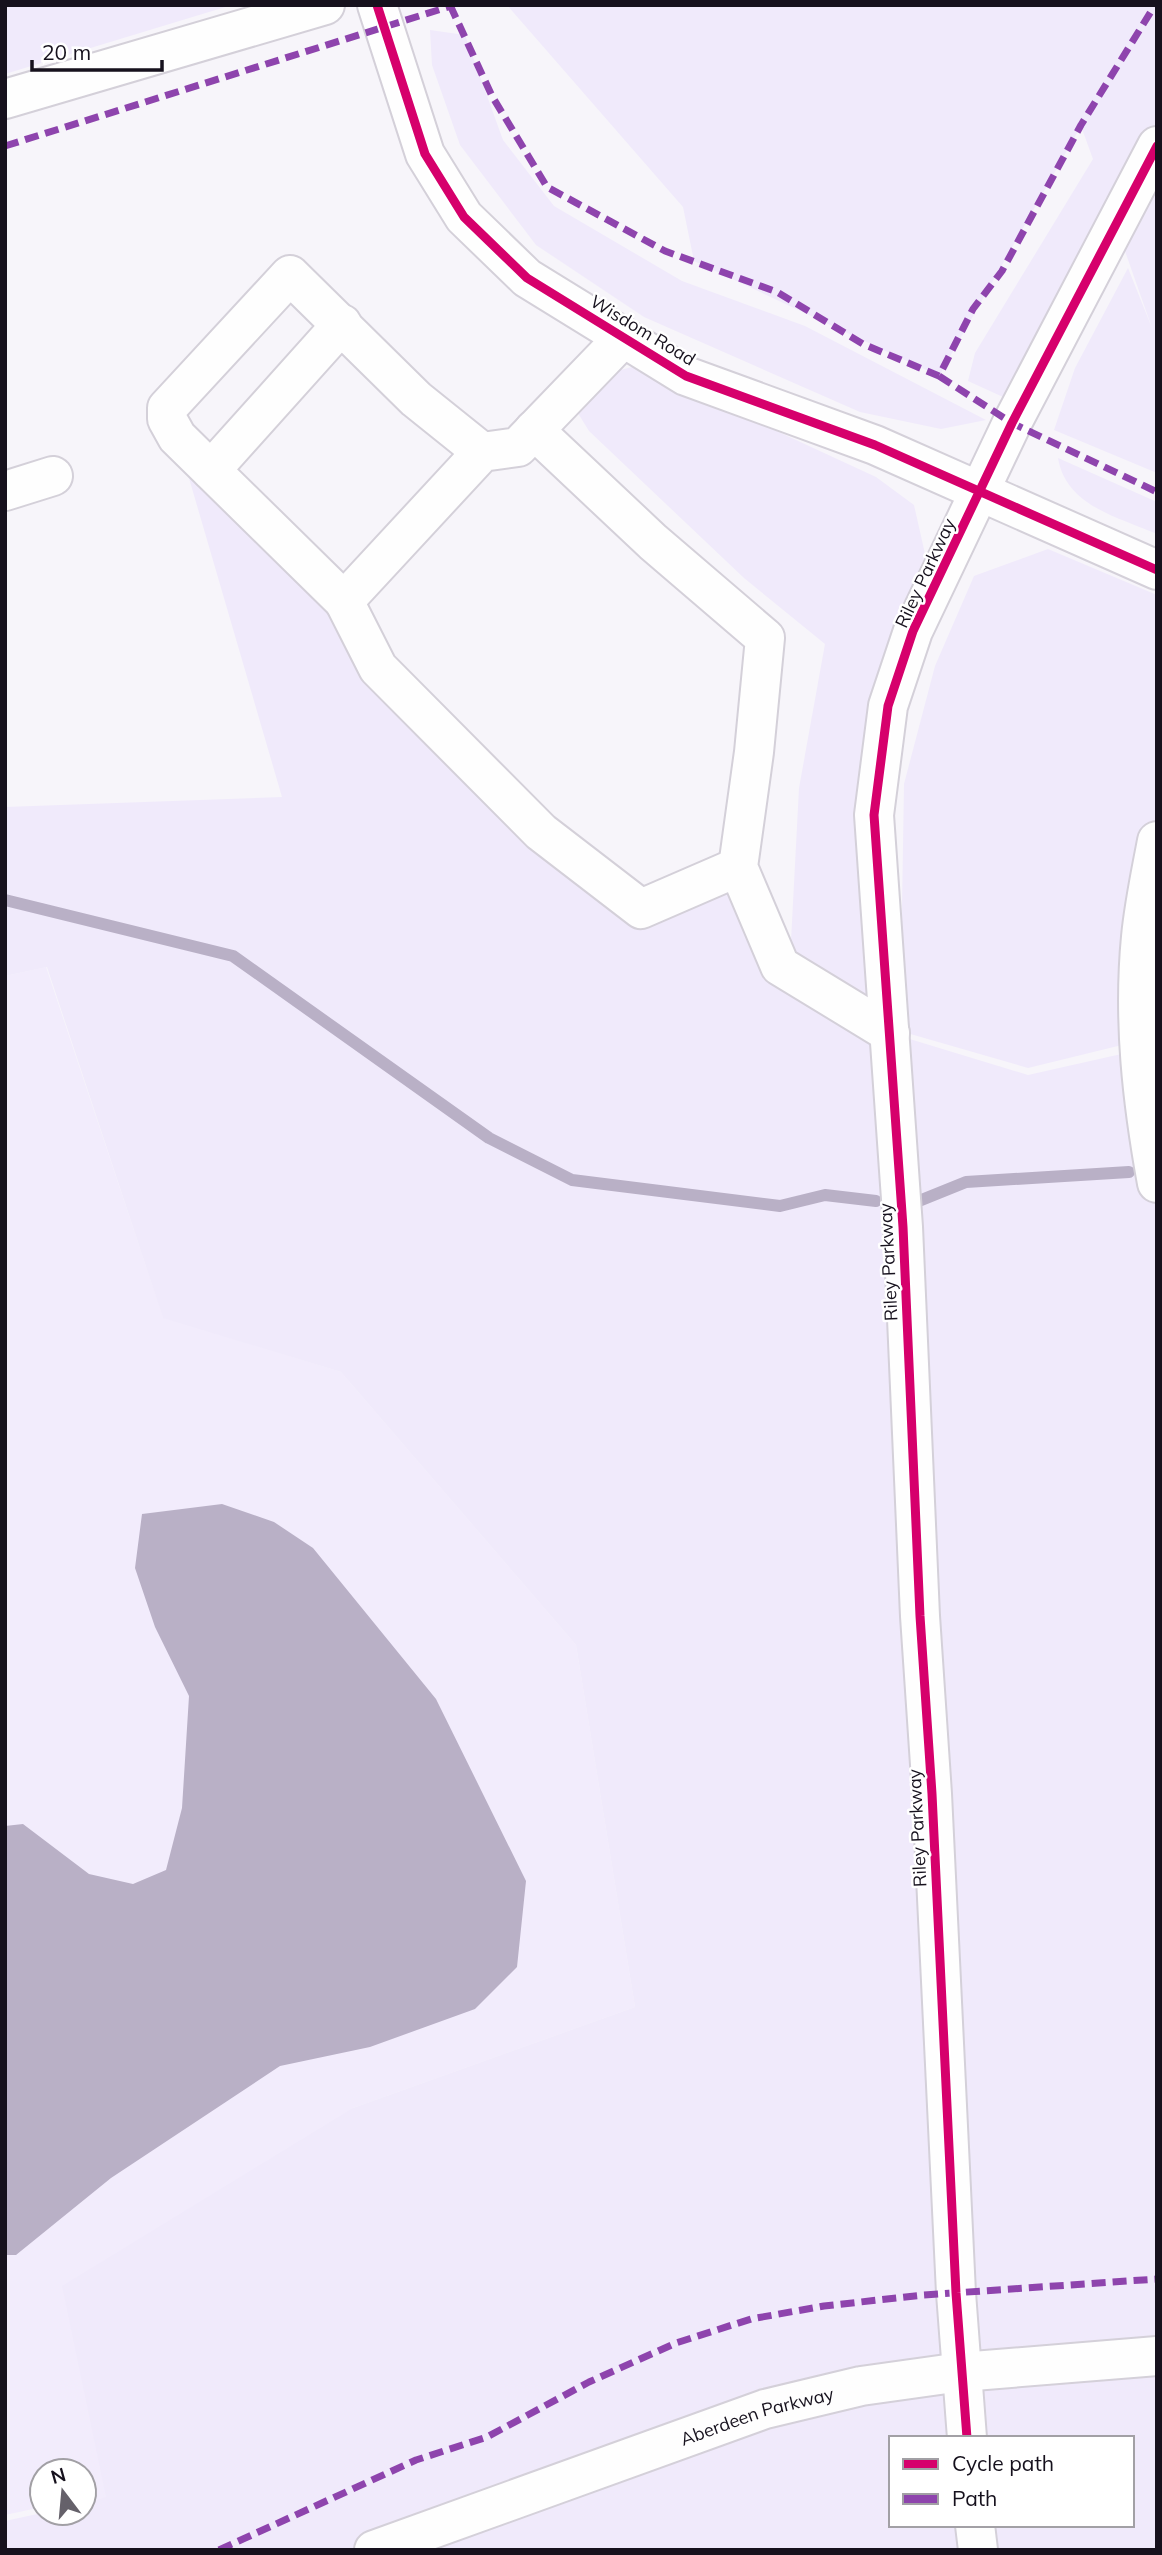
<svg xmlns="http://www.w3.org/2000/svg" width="1162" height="2555" viewBox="0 0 1162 2555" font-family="Mulish,sans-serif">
<rect width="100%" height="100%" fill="#f7f5fa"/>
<path fill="#f2ecfc" d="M 46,967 L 163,1317 L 341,1372 L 576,1645 L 635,2007 L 353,2108 L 106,2498 L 84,2501 L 84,2471 L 42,2471 L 42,2507 L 5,2515 L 5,976 Z"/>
<path fill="#f0eafb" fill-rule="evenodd" d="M 5,5 L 232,5 L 5,74 Z
M 507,5 L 1157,5 L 1157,473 L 1054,430 L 1075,368 L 1128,268 L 1152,328 L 1106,197 L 1098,236 L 1017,391 L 1003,397 L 968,381 L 975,353 L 1093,159 L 1081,126 L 939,376 L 694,261 L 683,207 Z
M 430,30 L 465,35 L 503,140 L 554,206 L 682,281 L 805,326 L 986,420 L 941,429 L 860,412 L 644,317 L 536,245 L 460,145 L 432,65 Z
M 636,366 L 876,477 L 914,505 L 928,567 L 863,747 L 863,892 L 875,1011 L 790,960 L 799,788 L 825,644 L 744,578 L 589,431 L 576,410 L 597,376 Z
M 177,437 L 450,743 L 617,890 L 738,867 L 780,966 L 890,1033 L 1028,1075 L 1157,1046 L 1157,2550 L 5,2550 L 5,2521 L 42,2513 L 84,2513 L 84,2503 L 106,2497 L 62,2286 L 353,2108 L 635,2007 L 576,1645 L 341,1372 L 163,1318 L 47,967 L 5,976 L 5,807 L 282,797 ZM 891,2438 L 1132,2438 L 1132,2525 L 891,2525 Z
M 1058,458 L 1157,502 L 1157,534 C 1118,517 1066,506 1058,458 Z
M 1048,549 L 1157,595 L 1157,812 L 1146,858 L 1126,1044 L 1028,1068 L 900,1031 L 904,784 L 935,666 L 974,576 Z"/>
<path fill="#b9b0c6" d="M 222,1504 L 274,1522 L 313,1548 L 436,1699 L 526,1881 L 517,1967 L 475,2009 L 370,2047 L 280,2066 L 111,2178 L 16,2255 L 5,2255 L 5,1826 L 23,1824 L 89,1874 L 133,1884 L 166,1870 L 182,1808 L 189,1696 L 155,1627 L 135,1568 L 142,1514 Z"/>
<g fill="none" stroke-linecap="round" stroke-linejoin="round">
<path stroke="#b9b0c6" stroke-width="12" d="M 5,900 L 233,956 L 489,1138 L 572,1180 L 780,1206 L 825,1195 L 876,1201
M 909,1205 L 966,1182 L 1129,1172"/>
<g stroke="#d4d0d9" stroke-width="42">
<g id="minor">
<path d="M 377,5 L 425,154 L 464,217 L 527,278 L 686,376 L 875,445 L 1157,570"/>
<path d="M 5,99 L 325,5"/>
<path d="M 534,430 L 653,542 L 765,638 L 754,752 L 738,867 L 780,966 L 890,1033"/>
<path d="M 482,452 L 344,601 L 177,437 L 167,419 L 167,408 L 290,275 L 416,399 L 482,452 L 518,447 L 624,337"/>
<path d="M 211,470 L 342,324"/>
<path d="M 5,491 L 53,476"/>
<path d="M 344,601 L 378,668 L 541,832 L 641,909 L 738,867"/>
<path d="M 1157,841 C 1151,873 1144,905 1141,937 C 1133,1020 1142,1101 1157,1183"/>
<path d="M 967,2438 L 956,2293 L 932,1794 L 920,1616 L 903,1227 L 874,815 L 888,706 L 913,631 L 1012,423 L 1157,146"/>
<path d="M 975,2525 L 978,2550"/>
<path id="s1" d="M 374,2550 L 765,2409 L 861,2386 L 961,2372 L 1157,2356"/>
</g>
</g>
<use href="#minor" stroke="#fefefe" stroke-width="38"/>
<path stroke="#8e44ad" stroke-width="7" stroke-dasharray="14 7" stroke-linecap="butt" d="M 450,5 L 492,96 L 547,187 L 665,251 L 777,292 L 863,344 L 939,376 L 973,309 L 1002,271 L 1081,125 L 1155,5
M 5,146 L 451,6
M 939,376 L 1012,423 L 1157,492
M 219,2550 L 416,2460 L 487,2437 L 589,2382 L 676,2343 L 751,2319 L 824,2306 L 924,2295 L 1157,2279"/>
<g stroke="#fff" stroke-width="13">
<path id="cycleway" d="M 377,5 L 425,154 L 464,217 L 527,278 L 686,376 L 875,445 L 1157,570
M 967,2438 L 956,2293 L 932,1794 L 920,1616 L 903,1227 L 874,815 L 888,706 L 913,631 L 1012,423 L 1157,146"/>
</g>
<use href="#cycleway" stroke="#d6006c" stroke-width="9"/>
</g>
<g text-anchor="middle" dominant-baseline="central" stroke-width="5" stroke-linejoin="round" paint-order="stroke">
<g font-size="18" fill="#16111d" stroke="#fff">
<text transform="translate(643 330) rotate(31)">Wisdom Road</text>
<text transform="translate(925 573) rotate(-65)">Riley Parkway</text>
<text transform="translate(888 1262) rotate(-93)">Riley Parkway</text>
<text transform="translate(917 1828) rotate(-93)">Riley Parkway</text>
<text stroke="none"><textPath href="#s1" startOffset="406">Aberdeen Parkway</textPath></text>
</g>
</g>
<rect width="1162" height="2555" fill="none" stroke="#16111d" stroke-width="14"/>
<rect x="889" y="2436" width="245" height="91" fill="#ffffff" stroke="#a2a0a5" stroke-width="2"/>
<rect x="903" y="2459" width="35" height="10" fill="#d6006c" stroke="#a2a0a5" stroke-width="2"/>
<text x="952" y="2471" font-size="21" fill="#16111d">Cycle path</text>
<rect x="903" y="2494" width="35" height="10" fill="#8e44ad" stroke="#a2a0a5" stroke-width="2"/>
<text x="952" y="2506" font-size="21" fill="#16111d">Path</text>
<g transform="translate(63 2492) rotate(344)"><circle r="33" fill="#ffffff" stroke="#a2a0a5" stroke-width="2"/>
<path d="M0-5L12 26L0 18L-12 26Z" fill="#65616a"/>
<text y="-10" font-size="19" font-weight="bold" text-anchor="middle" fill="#16111d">N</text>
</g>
<path d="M32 60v10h130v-10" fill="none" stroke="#16111d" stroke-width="3.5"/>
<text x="42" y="60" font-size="21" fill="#16111d" stroke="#ffffff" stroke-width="5" paint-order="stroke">20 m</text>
</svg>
